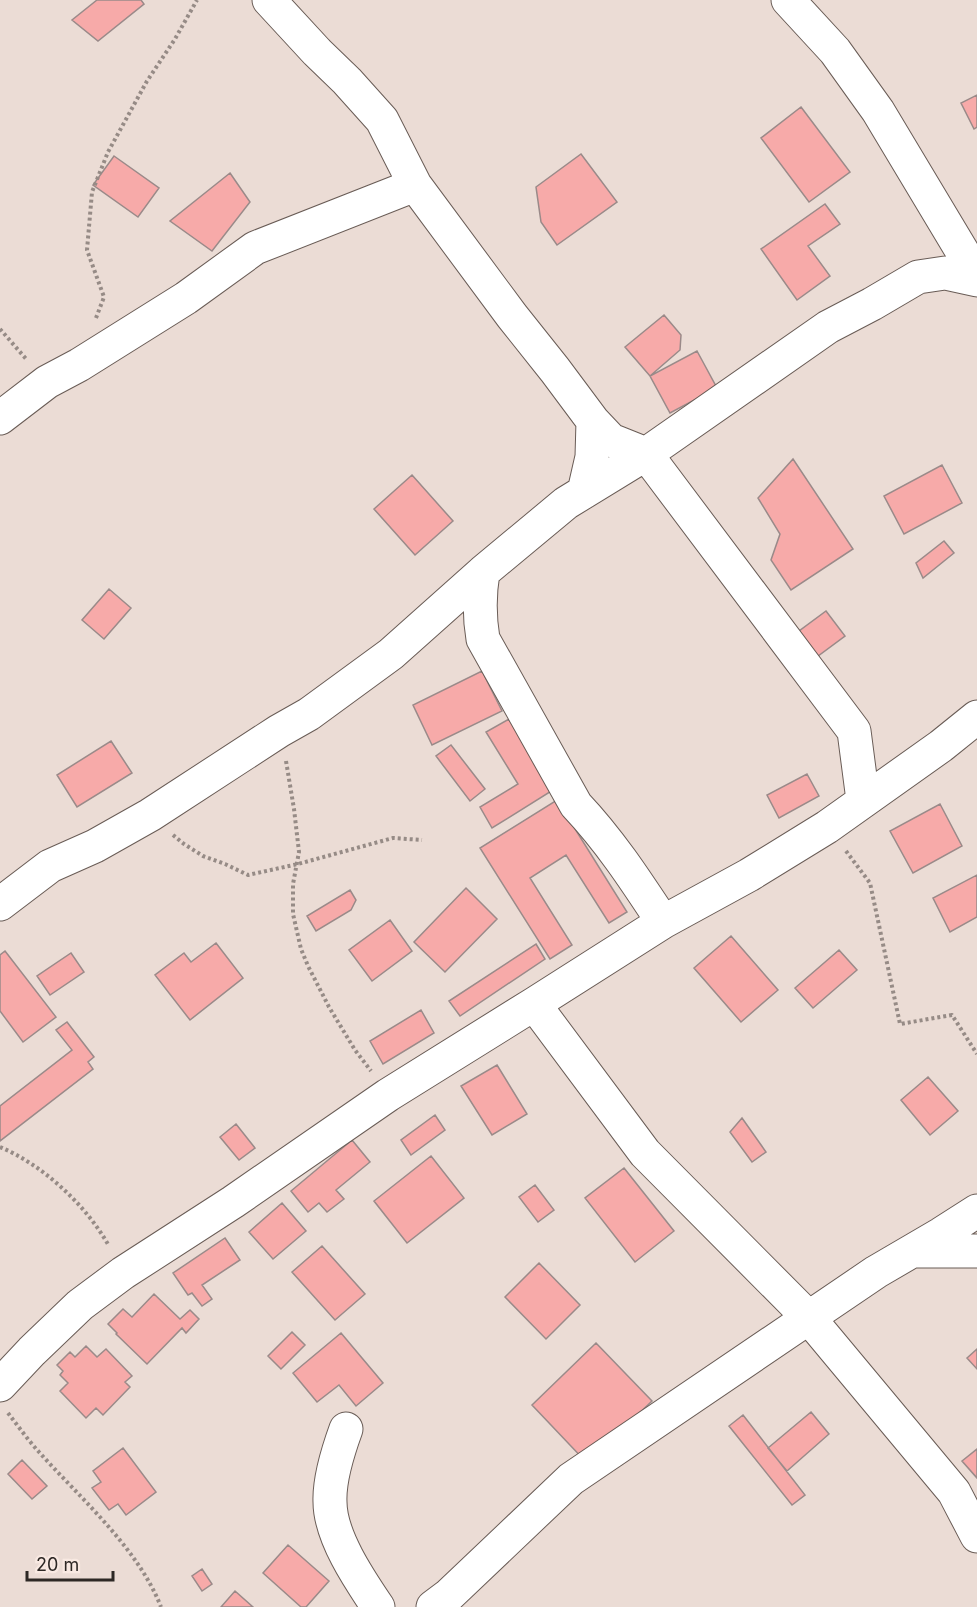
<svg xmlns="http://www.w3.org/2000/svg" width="977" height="1607" viewBox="0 0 977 1607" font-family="Inter,sans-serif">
<rect width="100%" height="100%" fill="#ebdcd5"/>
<path fill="#f7aaa9" stroke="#9a8a89" stroke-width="1.5" d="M 97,0 L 141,0 L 144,4 L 98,41 L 72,20 Z
M 977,95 L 977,127 L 974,129 L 961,103 Z
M 801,107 L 850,172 L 809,202 L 761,138 Z
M 581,154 L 617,202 L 557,245 L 541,222 L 536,187 Z
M 114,156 L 159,188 L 138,217 L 93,185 Z
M 230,173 L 250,202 L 212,251 L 170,221 Z
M 825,204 L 840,224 L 808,246 L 830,276 L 797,300 L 761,249 Z
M 664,315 L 681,335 L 680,350 L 650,376 L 625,347 Z
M 697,351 L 717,388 L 670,413 L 650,376 Z
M 793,459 L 853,549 L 791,590 L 771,560 L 780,534 L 758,498 Z
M 942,465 L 962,503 L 904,534 L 884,496 Z
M 412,475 L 453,521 L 415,555 L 374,509 Z
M 944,541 L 954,553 L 923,578 L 916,563 Z
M 109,589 L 131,608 L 104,639 L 82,620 Z
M 826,611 L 845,636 L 810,662 L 791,637 Z
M 482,671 L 502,711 L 432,745 L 413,705 Z
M 509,719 L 553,790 L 492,828 L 480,807 L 518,784 L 486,732 Z
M 111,741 L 132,773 L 77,807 L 57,775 Z
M 451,745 L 485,789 L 470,801 L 436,756 Z
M 807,774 L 819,796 L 779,818 L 767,795 Z
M 557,800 L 627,912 L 609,923 L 566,855 L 530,878 L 572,945 L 550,959 L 480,848 Z
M 940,804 L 962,846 L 913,873 L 890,831 Z
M 977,875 L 977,917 L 950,932 L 933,898 Z
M 466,888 L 497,919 L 445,972 L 414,942 Z
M 350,890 L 356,900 L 351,910 L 316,931 L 307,916 Z
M 390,920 L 412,951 L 372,981 L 349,950 Z
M 731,936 L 778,990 L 741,1022 L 694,968 Z
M 216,943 L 243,978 L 190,1020 L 155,975 L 184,953 L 191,962 Z
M 536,944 L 545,959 L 460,1016 L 449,1001 Z
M 839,950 L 857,970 L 813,1008 L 795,988 Z
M 5,951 L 56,1017 L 23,1042 L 0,1011 L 0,955 Z
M 71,953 L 84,972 L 50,995 L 37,976 Z
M 421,1010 L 434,1033 L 383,1064 L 370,1041 Z
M 67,1022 L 94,1057 L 88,1062 L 93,1069 L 0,1141 L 0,1106 L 72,1050 L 56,1030 Z
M 497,1065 L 527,1114 L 492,1135 L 461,1086 Z
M 928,1077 L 958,1111 L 930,1135 L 901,1100 Z
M 435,1115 L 445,1130 L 411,1155 L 401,1140 Z
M 742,1118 L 766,1152 L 752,1162 L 730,1132 Z
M 236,1124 L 255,1148 L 239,1160 L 220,1137 Z
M 352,1140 L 370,1162 L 336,1190 L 344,1199 L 327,1212 L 319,1203 L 308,1212 L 291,1191 Z
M 431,1156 L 464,1198 L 407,1243 L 374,1201 Z
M 624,1168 L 674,1231 L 635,1262 L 585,1198 Z
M 535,1185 L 554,1210 L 538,1222 L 519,1197 Z
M 282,1203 L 306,1231 L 273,1259 L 249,1232 Z
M 225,1238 L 240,1260 L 202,1285 L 212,1299 L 202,1306 L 192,1293 L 188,1295 L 173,1273 Z
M 322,1246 L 365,1294 L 335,1320 L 292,1272 Z
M 539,1263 L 580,1305 L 546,1339 L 505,1297 Z
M 154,1294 L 180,1319 L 190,1310 L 199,1319 L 186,1333 L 182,1328 L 147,1364 L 116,1334 L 117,1333 L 108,1324 L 123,1309 L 132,1317 Z
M 292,1332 L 305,1345 L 281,1369 L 268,1356 Z
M 341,1333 L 383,1383 L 356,1406 L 339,1385 L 317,1402 L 293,1373 Z
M 596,1343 L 652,1401 L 587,1463 L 532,1405 Z
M 86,1346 L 97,1357 L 106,1349 L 132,1376 L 125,1382 L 130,1387 L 103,1415 L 96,1408 L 86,1418 L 60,1391 L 68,1383 L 60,1375 L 63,1371 L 57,1365 L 70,1352 L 75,1357 Z
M 977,1349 L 977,1369 L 967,1358 Z
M 811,1412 L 829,1434 L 787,1471 L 768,1448 Z
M 743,1415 L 805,1495 L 792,1505 L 729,1426 Z
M 123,1448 L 156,1492 L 126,1515 L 118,1504 L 109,1510 L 92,1488 L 101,1482 L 93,1471 Z
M 977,1449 L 977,1478 L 962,1461 Z
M 22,1460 L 47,1486 L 32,1499 L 8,1474 Z
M 288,1545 L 329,1581 L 306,1607 L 301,1607 L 263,1573 Z
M 202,1569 L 212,1584 L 202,1591 L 192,1576 Z
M 235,1591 L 253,1607 L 221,1607 Z"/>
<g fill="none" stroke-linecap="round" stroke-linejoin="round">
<g stroke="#695c56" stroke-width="35">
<path id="street" d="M 269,0 L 317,52 L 347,81 L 382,120 L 415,185 L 512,316 L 555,370 L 593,421 L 592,457 L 584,492
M 788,0 L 835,51 L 878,111 L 977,276
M 0,418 L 47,382 L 79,365 L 186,298 L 255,248 L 415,185
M 593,421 L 611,440 L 646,454 L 854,731 L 863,800
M 483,572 C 479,596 479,615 483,639 L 576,805 C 610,841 636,881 663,922
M 0,904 L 50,866 L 95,846 L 150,815 L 279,731 L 309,714 L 391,654 L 483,572 L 566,503 L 646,454 L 828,327 L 872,304 L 918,277 L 945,273 L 977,280
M 534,1004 L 645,1153 L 809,1318 L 954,1492 L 977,1536
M 915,1251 L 977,1251
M 0,1385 L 32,1351 L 80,1305 L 123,1273 L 233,1202 L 388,1095 L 534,1004 L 663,922 L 749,875 L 827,827 L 941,746 L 977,717
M 346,1429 C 338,1451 329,1479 330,1502 C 330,1536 359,1579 378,1607
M 433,1607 L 449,1595 L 571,1479 L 876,1272 L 941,1234 L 977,1211"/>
</g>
<path stroke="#968b86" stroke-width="4" stroke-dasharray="3 3" stroke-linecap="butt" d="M 96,318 L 104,297 L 87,250 L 92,192 L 108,152 L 147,81 L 175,39 L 197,0
M 0,329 L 27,360
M 286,761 L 294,809 L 299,852 L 293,884 L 293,914 L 301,949 L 308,966 L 329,1007 L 355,1050 L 371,1071
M 173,835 L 184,844 L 203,856 L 225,864 L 248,875 L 298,864 L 393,838 L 422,840
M 846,851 L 870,883 L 900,1024 L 952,1015 L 977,1054
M 0,1147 C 43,1165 86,1205 109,1246
M 8,1413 C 18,1426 28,1440 39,1452 C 81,1499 138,1548 161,1607"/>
<use href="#street" stroke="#fff" stroke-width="33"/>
</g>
<path d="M27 1571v9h86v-9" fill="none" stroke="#2d2825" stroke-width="3"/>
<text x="36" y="1571" font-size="18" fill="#2d2825" stroke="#f8e9e2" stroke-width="4.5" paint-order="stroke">20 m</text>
</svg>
